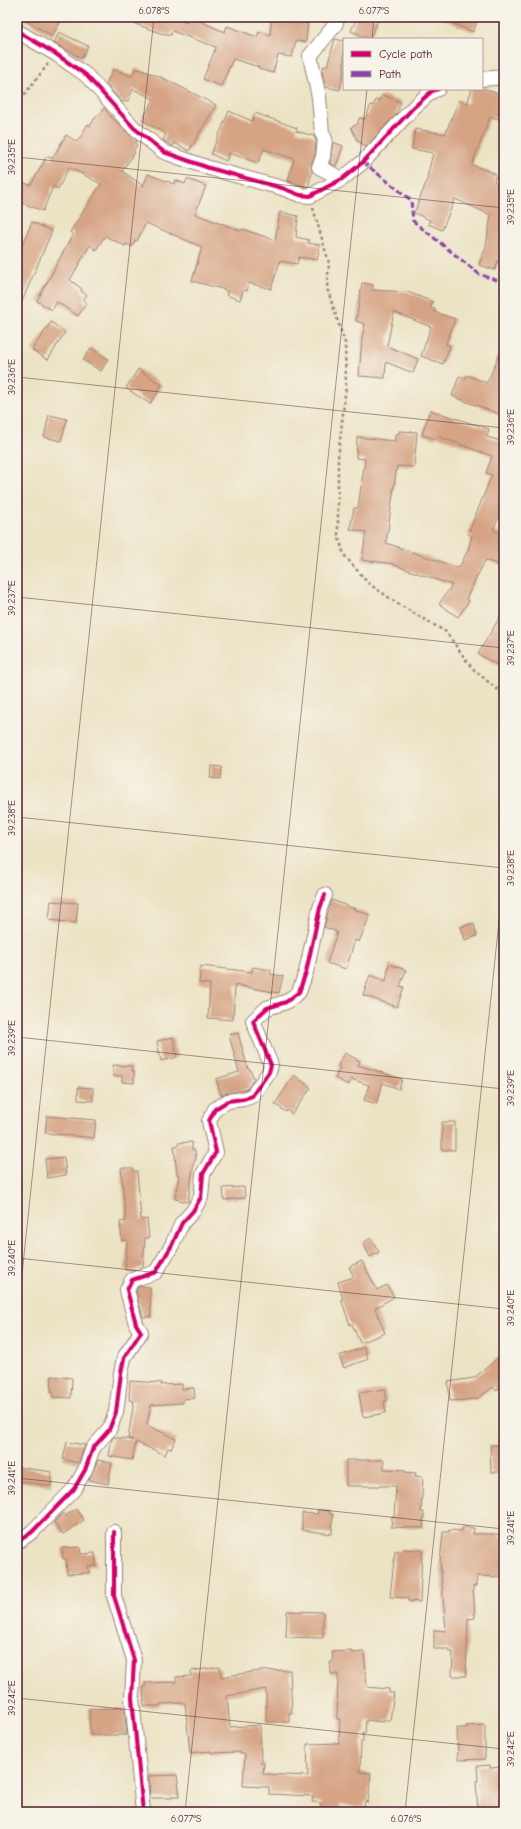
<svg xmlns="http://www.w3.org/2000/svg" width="521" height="1829" viewBox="0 0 521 1829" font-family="'Comic Neue',sans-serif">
<rect width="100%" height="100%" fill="#f7f3e8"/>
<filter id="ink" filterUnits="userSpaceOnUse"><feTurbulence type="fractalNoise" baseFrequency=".025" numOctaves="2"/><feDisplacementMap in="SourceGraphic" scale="8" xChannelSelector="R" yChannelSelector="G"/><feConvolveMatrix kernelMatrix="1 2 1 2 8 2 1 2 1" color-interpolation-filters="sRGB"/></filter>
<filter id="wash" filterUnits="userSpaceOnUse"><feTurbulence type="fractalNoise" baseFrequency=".012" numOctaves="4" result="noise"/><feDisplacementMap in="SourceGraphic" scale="16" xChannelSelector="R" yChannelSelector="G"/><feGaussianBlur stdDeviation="0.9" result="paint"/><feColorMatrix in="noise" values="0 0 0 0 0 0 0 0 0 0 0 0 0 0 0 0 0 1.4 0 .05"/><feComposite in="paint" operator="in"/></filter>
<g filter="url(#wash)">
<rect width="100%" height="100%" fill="#ece3c4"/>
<g id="blocks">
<path fill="#d6a485" d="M 20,17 L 63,17 L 52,36 Z
M 119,17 L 177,17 L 186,22 L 190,17 L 225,32 L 227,26 L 257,37 L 259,32 L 270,35 L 272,18 L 308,20 L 306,42 L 296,41 L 292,57 L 278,55 L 273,73 L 259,69 L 259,67 L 233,59 L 221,86 L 203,79 L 216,47 L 172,31 L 171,35 L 163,33 L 163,34 L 119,18 Z
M 357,17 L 370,17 L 378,20 L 370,39 L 351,31 Z
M 438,17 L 479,17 L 473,32 Z
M 59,32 L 88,46 L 82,58 L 54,43 Z
M 335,39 L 344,41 L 344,71 L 340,90 L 326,87 L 322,72 L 324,66 L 327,66 Z
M 136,68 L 163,78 L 216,105 L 189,151 L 175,143 L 173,146 L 164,141 L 163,140 L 166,134 L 142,120 L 154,99 L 133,89 L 128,101 L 122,102 L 106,84 L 113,69 L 132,76 Z
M 472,89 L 486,89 L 504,96 L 504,120 L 490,117 L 472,165 L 496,174 L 494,181 L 496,182 L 496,184 L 504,187 L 504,252 L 501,251 L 495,270 L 479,265 L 484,251 L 485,252 L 491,215 L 455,199 L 442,230 L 428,224 L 430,220 L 414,213 L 428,178 L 427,178 L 433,153 L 412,149 L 415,129 L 445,134 L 459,100 L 467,104 Z
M 382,95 L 401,102 L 396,114 L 366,147 L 357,140 L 351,127 L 358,124 L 359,118 L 365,119 L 371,105 L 373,106 L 376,100 L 380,101 Z
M 104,108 L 112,118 L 137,141 L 135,143 L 137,145 L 133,151 L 135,152 L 122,171 L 143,186 L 148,174 L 174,184 L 175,180 L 185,184 L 187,179 L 206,186 L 195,214 L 221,224 L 221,223 L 241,231 L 242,229 L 275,240 L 280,212 L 298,216 L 296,237 L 309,240 L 308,243 L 320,245 L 317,260 L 299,257 L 297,264 L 280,261 L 271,289 L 249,283 L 247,291 L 243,290 L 240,300 L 226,295 L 228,292 L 226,290 L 192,281 L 202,247 L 146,223 L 137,241 L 135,240 L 132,247 L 126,244 L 125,246 L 105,236 L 96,250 L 90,245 L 70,280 L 82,289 L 81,291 L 87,295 L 83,300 L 87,303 L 78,316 L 57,302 L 52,310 L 37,301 L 73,234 L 70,232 L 101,184 L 69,167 L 58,189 L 53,186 L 43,211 L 17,201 L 24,183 L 31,185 L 47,156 L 52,159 L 66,135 L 77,142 L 88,124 L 90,126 L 97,115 L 99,116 Z
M 229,111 L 252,121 L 255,113 L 297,128 L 296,131 L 314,136 L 316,141 L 315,155 L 311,164 L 312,172 L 308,187 L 288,181 L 294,159 L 264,149 L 258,163 L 229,153 L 226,161 L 211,154 Z
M 333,142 L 343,146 L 336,166 L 330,163 Z
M 32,222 L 52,231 L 17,313 L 17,258 Z
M 362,283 L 373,285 L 372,290 L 408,292 L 433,302 L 430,308 L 435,309 L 434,312 L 455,319 L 446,344 L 450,346 L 443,364 L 421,356 L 431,327 L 394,312 L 387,346 L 418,359 L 413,373 L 386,362 L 385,378 L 359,376 L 362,339 L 365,324 L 356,321 Z
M 51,322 L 65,332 L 48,360 L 32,350 Z
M 504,344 L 504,416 L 452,396 L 459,376 L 465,379 L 467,375 L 487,383 Z
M 91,348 L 108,359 L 101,371 L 83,360 Z
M 138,369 L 162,385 L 150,404 L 126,388 Z
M 430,410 L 489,429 L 487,437 L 504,442 L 504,505 L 493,530 L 504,535 L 504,567 L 485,560 L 466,599 L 469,601 L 458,617 L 439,604 L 452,585 L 394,565 L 394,564 L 362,560 L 366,532 L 350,529 L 354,508 L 358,508 L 365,459 L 356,458 L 357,437 L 395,441 L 395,434 L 399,434 L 399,431 L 417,432 L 414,467 L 397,466 L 386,543 L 459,568 L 468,550 L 472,536 L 468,534 L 492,475 L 486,473 L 492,456 L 437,436 L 436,439 L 422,435 Z
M 49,415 L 67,419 L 61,441 L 44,437 Z
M 504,610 L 504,661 L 501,667 L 478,654 Z
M 211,766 L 222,767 L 220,779 L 210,778 Z
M 332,900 L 370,915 L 359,942 L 355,940 L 346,969 L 327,963 L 337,932 L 324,927 Z
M 51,901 L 78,903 L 76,923 L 49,920 Z
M 474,923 L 477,936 L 465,940 L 461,927 Z
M 389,964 L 406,970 L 400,986 L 404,987 L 397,1007 L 363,995 L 370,975 L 386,981 Z
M 201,966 L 252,972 L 253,967 L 271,970 L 270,974 L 283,976 L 279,993 L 235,985 L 233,1020 L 208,1018 L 210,984 L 199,983 Z
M 238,1033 L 248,1069 L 250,1069 L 254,1079 L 247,1089 L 221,1095 L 216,1079 L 239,1072 L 229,1035 Z
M 173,1037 L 177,1057 L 161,1061 L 157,1041 Z
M 345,1053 L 360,1061 L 358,1065 L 402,1079 L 399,1089 L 383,1083 L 376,1104 L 364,1100 L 369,1085 L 351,1079 L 348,1085 L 335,1078 L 340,1068 L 338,1066 Z
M 113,1065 L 132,1066 L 132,1071 L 134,1071 L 134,1083 L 122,1082 L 122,1076 L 113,1076 Z
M 294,1075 L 311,1088 L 292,1114 L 287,1110 L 286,1112 L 275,1104 Z
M 78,1087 L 93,1088 L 93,1101 L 78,1100 Z
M 47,1116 L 96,1120 L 94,1138 L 45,1133 Z
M 442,1122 L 455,1122 L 455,1150 L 442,1150 Z
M 192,1142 L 192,1150 L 195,1150 L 196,1160 L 194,1161 L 188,1202 L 175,1199 L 179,1174 L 177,1175 L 174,1146 L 178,1146 L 178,1143 Z
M 64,1157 L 66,1175 L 47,1178 L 45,1159 Z
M 121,1168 L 133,1168 L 133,1171 L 137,1171 L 141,1220 L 147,1219 L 149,1238 L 145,1238 L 143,1267 L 133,1271 L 125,1270 L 127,1240 L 122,1241 L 120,1222 L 126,1221 Z
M 241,1187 L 244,1187 L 245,1198 L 224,1200 L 223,1188 Z
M 371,1238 L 379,1252 L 370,1257 L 363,1243 Z
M 362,1261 L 377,1290 L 387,1285 L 394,1297 L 375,1308 L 385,1333 L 360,1343 L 352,1324 L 350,1325 L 341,1299 L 343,1299 L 338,1282 L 354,1277 L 349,1267 Z
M 142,1286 L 150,1287 L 151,1317 L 143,1317 L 136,1291 L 138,1287 Z
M 364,1347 L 368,1359 L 344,1368 L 339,1356 Z
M 504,1353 L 504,1385 L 496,1391 L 493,1387 L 477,1399 L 450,1401 L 448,1382 L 474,1378 Z
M 52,1376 L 72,1378 L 71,1398 L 53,1397 L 53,1392 L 51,1392 Z
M 130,1381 L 162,1383 L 161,1385 L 182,1384 L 182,1389 L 194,1388 L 195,1398 L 183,1399 L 183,1403 L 151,1405 L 147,1425 L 176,1439 L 171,1449 L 168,1448 L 165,1455 L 136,1442 L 132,1460 L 109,1456 L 112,1439 L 114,1437 L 133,1440 L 128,1438 L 134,1401 L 129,1400 Z
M 385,1389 L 387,1401 L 384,1401 L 386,1413 L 363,1417 L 359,1393 Z
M 67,1442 L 85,1445 L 78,1463 L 63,1459 Z
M 490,1445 L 504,1445 L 504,1472 L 491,1472 Z
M 98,1460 L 112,1463 L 108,1484 L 89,1480 Z
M 346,1460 L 384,1460 L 384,1469 L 405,1470 L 404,1472 L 416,1473 L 415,1476 L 423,1477 L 421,1512 L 424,1512 L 423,1528 L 391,1527 L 392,1516 L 394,1517 L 396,1486 L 346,1486 Z
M 17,1467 L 52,1472 L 51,1486 L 17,1481 Z
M 76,1509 L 84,1520 L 63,1534 L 54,1522 L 63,1513 L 65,1516 Z
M 318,1510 L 330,1511 L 330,1514 L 333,1514 L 332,1534 L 302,1530 L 302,1513 L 317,1514 Z
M 463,1527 L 474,1528 L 473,1534 L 499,1534 L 499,1537 L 502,1537 L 502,1542 L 504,1542 L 504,1577 L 477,1576 L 476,1586 L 473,1586 L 475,1618 L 468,1619 L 466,1676 L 452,1676 L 453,1652 L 449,1652 L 449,1649 L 434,1649 L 434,1630 L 446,1631 L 440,1562 L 443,1532 L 449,1532 L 449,1530 L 462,1531 Z
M 80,1547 L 81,1554 L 95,1553 L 96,1566 L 88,1566 L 89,1573 L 67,1574 L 66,1559 L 63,1559 L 62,1548 Z
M 402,1549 L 422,1550 L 420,1602 L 408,1601 L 408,1598 L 390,1597 L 395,1551 L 402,1552 Z
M 287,1611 L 323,1612 L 323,1638 L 286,1637 Z
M 352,1651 L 352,1653 L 364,1652 L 367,1687 L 389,1689 L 389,1693 L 394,1693 L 390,1720 L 384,1720 L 384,1722 L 366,1720 L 365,1734 L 363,1733 L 363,1742 L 361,1741 L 360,1772 L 371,1773 L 368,1802 L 365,1801 L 364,1807 L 340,1805 L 339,1812 L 321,1812 L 321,1803 L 312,1802 L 313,1796 L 269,1794 L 269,1787 L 243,1786 L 245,1754 L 240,1754 L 240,1752 L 211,1753 L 211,1751 L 190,1753 L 185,1703 L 160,1704 L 160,1706 L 144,1706 L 143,1687 L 145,1687 L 145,1683 L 176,1682 L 176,1677 L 191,1676 L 191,1671 L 220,1667 L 221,1677 L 259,1671 L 290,1670 L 292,1713 L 289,1713 L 289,1722 L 266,1722 L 266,1689 L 227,1696 L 230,1727 L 260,1725 L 261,1763 L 264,1763 L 263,1774 L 308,1776 L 307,1744 L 339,1743 L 340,1719 L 337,1719 L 338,1674 L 331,1674 L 330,1662 L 333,1662 L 332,1652 Z
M 124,1708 L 127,1735 L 90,1735 L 89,1709 Z
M 485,1725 L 485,1759 L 458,1760 L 457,1728 L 467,1728 L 466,1726 Z
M 490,1765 L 490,1768 L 501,1767 L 501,1773 L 504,1773 L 504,1812 L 478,1812 L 476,1781 L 478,1781 L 477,1766 Z
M 177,1775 L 180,1796 L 172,1796 L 172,1798 L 150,1798 L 149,1776 Z"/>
</g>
</g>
<g filter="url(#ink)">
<use href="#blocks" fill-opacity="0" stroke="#9b8178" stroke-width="1"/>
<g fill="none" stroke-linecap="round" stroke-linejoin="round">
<g stroke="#9b8178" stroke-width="16">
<path id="minor" d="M 338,17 L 335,25 L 310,56 L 319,97 L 322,133 L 325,139 L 323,157 L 319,167 L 342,179
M 17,31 L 56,54 L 86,75 L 134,128 L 164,152 L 209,168 L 282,188 L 300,195 L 310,196 L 342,179 L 363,162 L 413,108 L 432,91 L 438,89
M 482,79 L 504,77
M 114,1532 L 114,1596 L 134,1660 L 132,1698 L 143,1812
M 17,1542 L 32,1532 L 74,1489 L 85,1470 L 93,1448 L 109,1430 L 116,1412 L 121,1373 L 124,1358 L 141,1332 L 136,1324 L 127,1290 L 132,1280 L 156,1272 L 172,1245 L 182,1223 L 193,1211 L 201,1197 L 203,1174 L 216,1152 L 209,1121 L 215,1109 L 228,1101 L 243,1099 L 252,1096 L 269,1072 L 271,1065 L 253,1021 L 267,1008 L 286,1002 L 299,992 L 306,972 L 320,908 L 325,895"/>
</g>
<path stroke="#9b8178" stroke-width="2.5" stroke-dasharray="3 3" stroke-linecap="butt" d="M 17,104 L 48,64
M 313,208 L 329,263 L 327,288 L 345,343 L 346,386 L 338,458 L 338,534 L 344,555 L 368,583 L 398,604 L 446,632 L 472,668 L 504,695"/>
<use href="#minor" stroke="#fff" stroke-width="14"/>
<path stroke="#8e44ad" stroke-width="3" stroke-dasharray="6 3" stroke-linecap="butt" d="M 363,162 L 411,200 L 413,221 L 479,274 L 504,283"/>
<g stroke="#f7f3e8" stroke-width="6">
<path id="cycleway" d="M 17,31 L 56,54 L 86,75 L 134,128 L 164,152 L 209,168 L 282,188 L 300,195 L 310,196 L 342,179 L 363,162 L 413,108 L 432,91 L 438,89
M 114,1532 L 114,1596 L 134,1660 L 132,1698 L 143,1812
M 17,1542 L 32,1532 L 74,1489 L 85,1470 L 93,1448 L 109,1430 L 116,1412 L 121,1373 L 124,1358 L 141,1332 L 136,1324 L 127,1290 L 132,1280 L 156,1272 L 172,1245 L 182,1223 L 193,1211 L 201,1197 L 203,1174 L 216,1152 L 209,1121 L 215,1109 L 228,1101 L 243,1099 L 252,1096 L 269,1072 L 271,1065 L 253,1021 L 267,1008 L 286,1002 L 299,992 L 306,972 L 320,908 L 325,895"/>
</g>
<use href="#cycleway" stroke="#d6006c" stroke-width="4"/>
</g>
</g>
<path fill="none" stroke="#4a1f2b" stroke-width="1" stroke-opacity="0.45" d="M 372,39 L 374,17M 17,157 L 504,208M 17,377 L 504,428M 17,597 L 504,648M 17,817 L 504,868M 17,1037 L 504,1089M 17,1258 L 504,1309M 17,1322 L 154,17M 17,1478 L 504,1529M 17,1698 L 504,1749M 185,1812 L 367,89M 405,1812 L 504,874"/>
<rect width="521" height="1829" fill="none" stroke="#f7f3e8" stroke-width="44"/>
<rect x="343" y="38" width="140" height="52" fill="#f7f3e8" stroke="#b29e9c"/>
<rect x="351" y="51" width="20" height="6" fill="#d6006c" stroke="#b29e9c"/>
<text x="379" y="58" font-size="12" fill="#4a1f2b">Cycle path</text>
<rect x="351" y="71" width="20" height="6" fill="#8e44ad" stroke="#b29e9c"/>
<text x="379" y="78" font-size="12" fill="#4a1f2b">Path</text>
<rect x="22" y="22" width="477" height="1785" fill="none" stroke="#4a1f2b" stroke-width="1.5"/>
<g font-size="10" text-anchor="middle" fill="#4a1f2b">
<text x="154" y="14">6.078°S</text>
<text x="374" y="14">6.077°S</text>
<text transform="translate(11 157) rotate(-90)" y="4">39.235°E</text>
<text transform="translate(510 207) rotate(-90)" y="4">39.235°E</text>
<text transform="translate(11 377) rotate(-90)" y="4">39.236°E</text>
<text transform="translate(510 427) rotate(-90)" y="4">39.236°E</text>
<text transform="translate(11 598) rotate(-90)" y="4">39.237°E</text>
<text transform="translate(510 648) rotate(-90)" y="4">39.237°E</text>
<text transform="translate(11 818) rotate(-90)" y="4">39.238°E</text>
<text transform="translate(510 868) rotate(-90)" y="4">39.238°E</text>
<text transform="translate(11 1038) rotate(-90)" y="4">39.239°E</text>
<text transform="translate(510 1088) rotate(-90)" y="4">39.239°E</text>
<text transform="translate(11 1258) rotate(-90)" y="4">39.240°E</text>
<text transform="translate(510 1308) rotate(-90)" y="4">39.240°E</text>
<text transform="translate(11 1478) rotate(-90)" y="4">39.241°E</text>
<text transform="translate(510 1528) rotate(-90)" y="4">39.241°E</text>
<text transform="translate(11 1698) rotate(-90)" y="4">39.242°E</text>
<text transform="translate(510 1749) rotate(-90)" y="4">39.242°E</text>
<text x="186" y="1822">6.077°S</text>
<text x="406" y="1822">6.076°S</text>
</g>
</svg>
